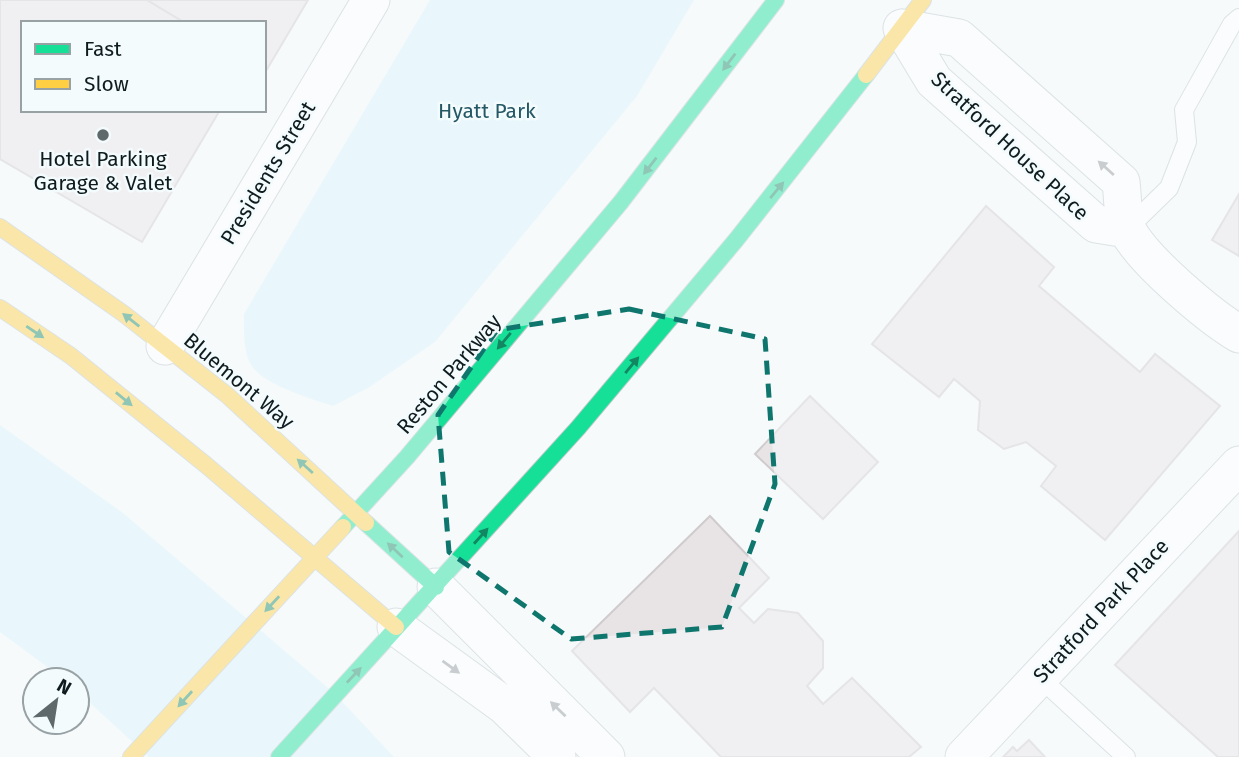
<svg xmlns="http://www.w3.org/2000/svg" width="1239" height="757" viewBox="0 0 1239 757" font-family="'Fira Sans',sans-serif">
<rect width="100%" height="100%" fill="#f6fafb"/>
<path fill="#d9f4fc" d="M 430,0 L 694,0 L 637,96 L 435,342 L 368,388 L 333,406 C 313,399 260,384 250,363 C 243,348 244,331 244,314 Z
M 0,425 L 123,513 L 334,693 L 394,757 L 149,757 L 77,691 L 77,680 L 65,680 L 0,632 Z"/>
<path fill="#e8e3e5" stroke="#d0cbcd" stroke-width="2" d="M 0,0 L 147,0 L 185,23 L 23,23 L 23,110 L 220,110 L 142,242 L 0,159 Z
M 147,0 L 308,0 L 266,71 L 264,70 L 264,23 L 185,23 Z
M 1239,194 L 1239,256 L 1212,240 Z
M 986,206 L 1054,267 L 1039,286 L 1140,372 L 1155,354 L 1220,406 L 1105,540 L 1041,486 L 1056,466 L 1026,442 L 1004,449 L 978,430 L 980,401 L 954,379 L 939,397 L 872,344 Z
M 810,396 L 878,462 L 823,519 L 755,454 Z
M 710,516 L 769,578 L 739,608 L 754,623 L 768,609 L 798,613 L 823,641 L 823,668 L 807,686 L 823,704 L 852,678 L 921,747 L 909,757 L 721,757 L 654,688 L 630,712 L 572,651 Z
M 1239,531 L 1239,757 L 1218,757 L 1115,665 Z
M 1029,740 L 1045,757 L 1003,757 L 1013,747 L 1017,751 Z"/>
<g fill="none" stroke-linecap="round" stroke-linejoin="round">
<g stroke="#bec7c9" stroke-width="20">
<path id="lane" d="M 1127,229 L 1169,188 L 1187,142 L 1184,110 L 1232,24 L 1239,18
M 1039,677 L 1126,757"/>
</g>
<g stroke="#bec7c9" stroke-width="39">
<path id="street" d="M 902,28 L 959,38 L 1121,182 C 1123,196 1122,218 1128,231 C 1144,261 1209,316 1239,334
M 902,28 L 934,81 L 1096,224 L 1127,229
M 165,346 L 371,0
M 436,587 L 606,757
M 396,627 L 505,706 L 557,757
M 964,757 L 1239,465"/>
</g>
<g stroke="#bec7c9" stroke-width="18">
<path id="fast" d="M 366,523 L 436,587
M 343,527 L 407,457 L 621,202 L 776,0
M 279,757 L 578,428 L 736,240 L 866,75"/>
</g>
<g stroke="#bec7c9" stroke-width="18">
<path id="slow" d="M 866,75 L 923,0
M 0,227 L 124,314 L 227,395 L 366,523
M 0,308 L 71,356 L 206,465 L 396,627
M 131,757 L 343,527"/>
</g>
<use href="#lane" stroke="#fefefe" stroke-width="18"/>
<use href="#street" stroke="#fefefe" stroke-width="37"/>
<use href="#fast" stroke="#16e098" stroke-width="16"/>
<use href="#slow" stroke="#ffcf43" stroke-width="16"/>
</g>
<defs><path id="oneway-solid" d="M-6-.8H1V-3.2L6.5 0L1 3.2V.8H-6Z" transform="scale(1.75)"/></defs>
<g fill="#128762">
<use href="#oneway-solid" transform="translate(729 62) rotate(127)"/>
<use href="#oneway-solid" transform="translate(650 166) rotate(128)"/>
<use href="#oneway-solid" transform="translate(777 190) rotate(-50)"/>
<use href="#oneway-solid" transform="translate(131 320) rotate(-142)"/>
<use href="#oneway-solid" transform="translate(35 332) rotate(34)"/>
<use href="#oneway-solid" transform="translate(504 341) rotate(130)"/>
<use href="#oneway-solid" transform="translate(632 365) rotate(-50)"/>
<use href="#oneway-solid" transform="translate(124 399) rotate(39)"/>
<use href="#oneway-solid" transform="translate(305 466) rotate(-138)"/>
<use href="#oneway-solid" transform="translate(481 536) rotate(-48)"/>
<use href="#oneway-solid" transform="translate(395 550) rotate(-137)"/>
<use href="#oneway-solid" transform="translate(272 604) rotate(133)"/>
<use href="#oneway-solid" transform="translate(354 675) rotate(-47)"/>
<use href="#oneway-solid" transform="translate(185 699) rotate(132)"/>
</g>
<g fill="#92989a">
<use href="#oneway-solid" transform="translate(1106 168) rotate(-138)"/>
<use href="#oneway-solid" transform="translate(451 667) rotate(36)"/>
<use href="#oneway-solid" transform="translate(558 709) rotate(-136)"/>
</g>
<path d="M0 0H1239V757H0ZM 629,309 L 765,339 L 775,484 L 722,627 L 571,639 L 449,552 L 438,415 L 497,330 Z" fill="#f6fafb" fill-opacity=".55" fill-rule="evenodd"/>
<path fill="none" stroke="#0f766e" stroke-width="5" stroke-dasharray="14 9" stroke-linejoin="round" d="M 629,309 L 765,339 L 775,484 L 722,627 L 571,639 L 449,552 L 438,415 L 497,330 Z"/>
<circle fill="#5f696c" stroke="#f4fbfd" stroke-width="2.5" cx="103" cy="135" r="7"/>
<g text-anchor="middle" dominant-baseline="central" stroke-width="5" stroke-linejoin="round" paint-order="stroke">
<g font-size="21" fill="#255866" stroke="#f4fbfd">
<text x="487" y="111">Hyatt Park</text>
</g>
<g font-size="21" fill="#0e1b1f" stroke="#f4fbfd">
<text transform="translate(1010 146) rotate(43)">Stratford House Place</text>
<text transform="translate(268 173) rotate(-59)">Presidents Street</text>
<text transform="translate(449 374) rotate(-50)">Reston Parkway</text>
<text transform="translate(239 381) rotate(40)">Bluemont Way</text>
<text transform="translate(1101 611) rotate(-47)">Stratford Park Place</text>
</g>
<g font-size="21" fill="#0e1b1f" stroke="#f4fbfd">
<text x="103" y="159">Hotel Parking<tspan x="103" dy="24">Garage &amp; Valet</tspan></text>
</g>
</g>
<rect x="21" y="21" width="245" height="91" fill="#f4fbfd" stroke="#98a1a4" stroke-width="2"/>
<rect x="35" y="44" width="35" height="10" fill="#16e098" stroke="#98a1a4" stroke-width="2"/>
<text x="84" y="56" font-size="21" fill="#0e1b1f">Fast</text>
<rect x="35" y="79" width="35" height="10" fill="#ffcf43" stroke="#98a1a4" stroke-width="2"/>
<text x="84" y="91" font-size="21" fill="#0e1b1f">Slow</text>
<g transform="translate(56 701) rotate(30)"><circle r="33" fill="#f4fbfd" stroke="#98a1a4" stroke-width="2"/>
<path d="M0-5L12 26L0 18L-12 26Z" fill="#5f696c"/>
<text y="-10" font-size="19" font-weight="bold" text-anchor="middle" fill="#0e1b1f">N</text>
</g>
</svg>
